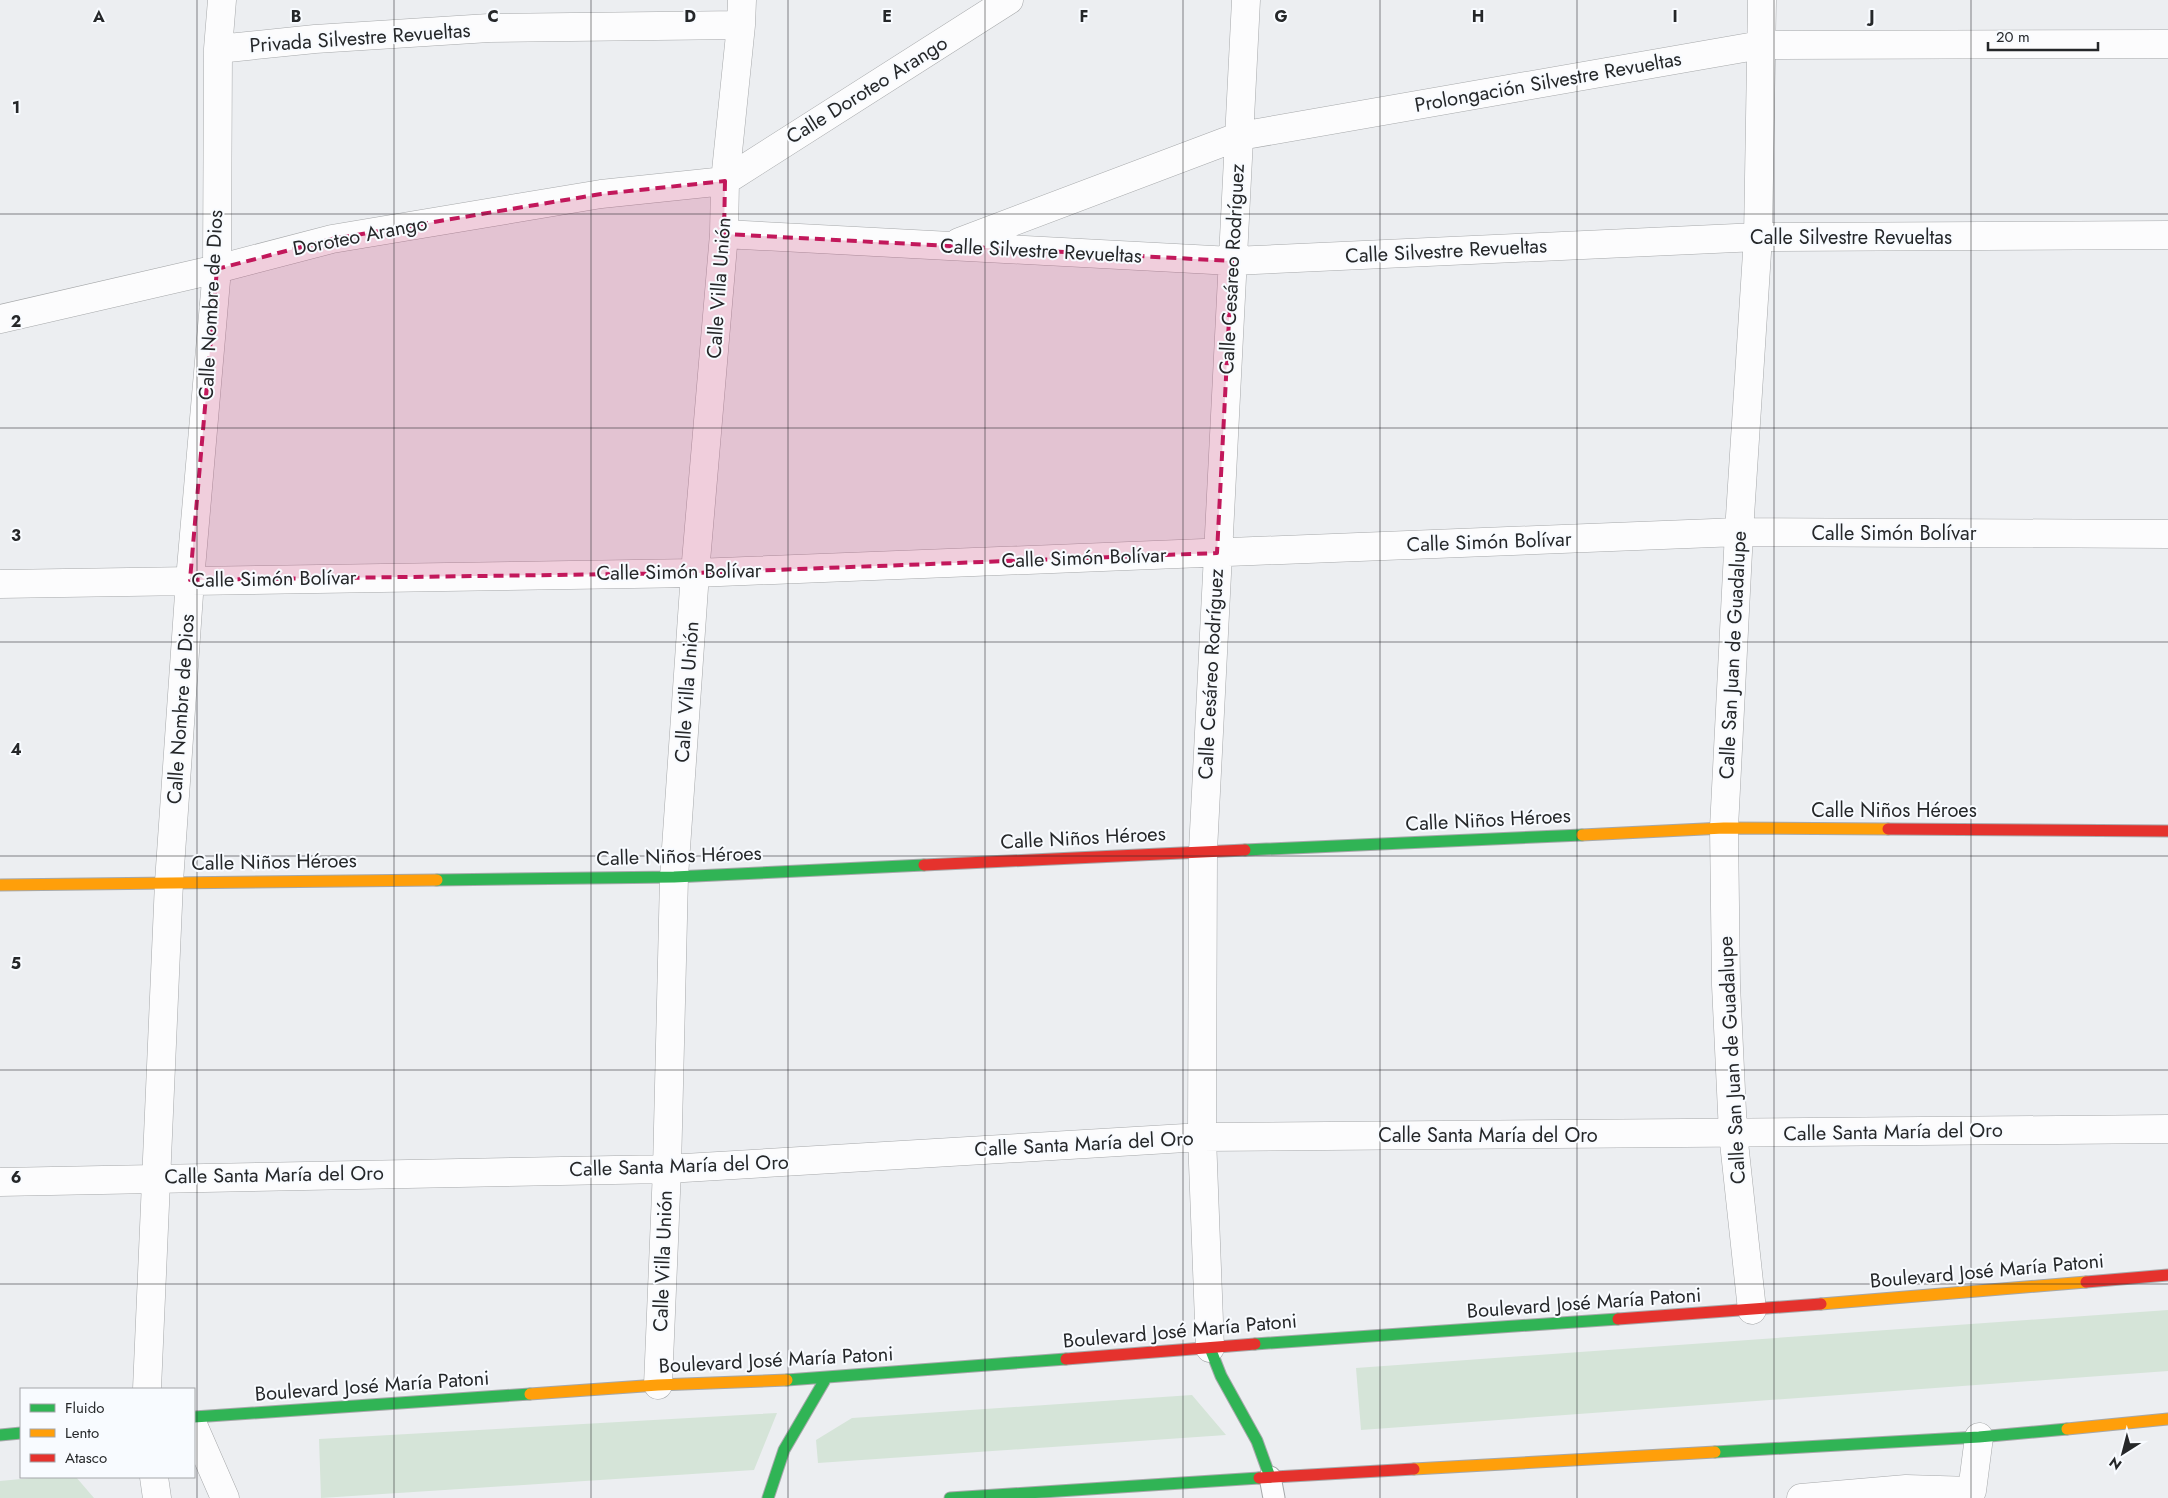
<svg xmlns="http://www.w3.org/2000/svg" width="2168" height="1498" viewBox="0 0 2168 1498" font-family="Jost,sans-serif">
<rect width="100%" height="100%" fill="#eceef1"/>
<path fill="#d5e4d8" d="M 2168,1310 L 2168,1371 L 1361,1430 L 1356,1368 Z
M 1192,1395 L 1226,1435 L 818,1463 L 816,1440 L 852,1418 Z
M 777,1413 L 754,1470 L 321,1498 L 319,1439 Z
M 43,1477 L 76,1477 L 94,1498 L 0,1498 L 0,1481 Z"/>
<g fill="none" stroke-linecap="round" stroke-linejoin="round">
<g stroke="#a6a8aa" stroke-width="23">
<path id="lane" d="M 1270,1477 L 1274,1498"/>
</g>
<g stroke="#a6a8aa" stroke-width="29">
<path id="street" d="M 218,49 L 315,39 L 489,28 L 741,25
M 724,234 L 1232,261 L 1758,237 L 2168,235
M 959,242 L 1240,136 L 1761,45 L 2168,44
M 0,319 L 217,269 L 332,239 L 601,194 L 725,181 L 1009,0
M 0,584 L 695,573 L 1739,532 L 2168,534
M 0,1182 L 667,1169 L 1202,1137 L 2168,1129
M 1752,1310 L 1733,1133 L 1726,985 L 1724,828 L 1739,532 L 1758,237 L 1762,0
M 1210,1348 L 1202,1137 L 1203,851 L 1246,0
M 658,1385 L 667,1169 L 674,877 L 695,573 L 724,234 L 725,181 L 741,25 L 742,0
M 147,1389 L 169,882 L 190,580 L 217,269 L 218,49 L 222,0
M 194,1427 L 225,1498
M 154,1477 L 157,1498
M 1801,1498 L 1906,1489 L 1972,1491 L 1979,1437"/>
</g>
<g stroke="#a6a8aa" stroke-width="13">
<path id="fast" d="M 1245,850 L 1582,835
M 437,880 L 674,877 L 924,865
M 1255,1344 L 1618,1319
M 1210,1348 L 1221,1376 L 1257,1441 L 1270,1477
M 787,1380 L 1066,1359
M 194,1417 L 530,1394
M 0,1435 L 21,1433
M 1715,1452 L 1979,1437 L 2067,1429
M 768,1498 L 784,1450 L 826,1378
M 950,1498 L 1259,1478"/>
</g>
<g stroke="#a6a8aa" stroke-width="13">
<path id="slow" d="M 1582,835 L 1724,828 L 1888,829
M 0,885 L 437,880
M 1821,1304 L 2086,1282
M 530,1394 L 658,1385 L 787,1380
M 2067,1429 L 2168,1419
M 1414,1469 L 1715,1452"/>
</g>
<g stroke="#a6a8aa" stroke-width="13">
<path id="jam" d="M 1888,829 L 2168,831
M 924,865 L 1245,850
M 2086,1282 L 2168,1275
M 1618,1319 L 1821,1304
M 1066,1359 L 1255,1344
M 1259,1478 L 1414,1469"/>
</g>
<use href="#lane" stroke="#fcfcfd" stroke-width="21"/>
<use href="#street" stroke="#fcfcfd" stroke-width="28"/>
<use href="#fast" stroke="#30b455" stroke-width="11"/>
<use href="#slow" stroke="#ff9f0a" stroke-width="11"/>
<use href="#jam" stroke="#e5322d" stroke-width="11"/>
</g>
<path fill="#c2185b" fill-opacity="0.2" stroke="#c2185b" stroke-width="4" stroke-dasharray="10 6" stroke-linejoin="round" d="M 725,181 L 724,234 L 1232,261 L 1217,553 L 695,573 L 190,580 L 217,269 L 332,239 L 601,194 Z"/>
<path fill="none" stroke="#252729" stroke-width="1" stroke-opacity="0.55" d="M 197,0 L 197,1498M 394,0 L 394,1498M 591,0 L 591,1498M 788,0 L 788,1498M 985,0 L 985,1498M 1183,0 L 1183,1498M 1380,0 L 1380,1498M 1577,0 L 1577,1498M 1774,0 L 1774,1498M 1971,0 L 1971,1498M 0,214 L 2168,214M 0,428 L 2168,428M 0,642 L 2168,642M 0,856 L 2168,856M 0,1070 L 2168,1070M 0,1284 L 2168,1284"/>
<g text-anchor="middle" dominant-baseline="central" stroke-width="4" stroke-linejoin="round" paint-order="stroke">
<g font-size="20" fill="#252729" stroke="#f8fbff">
<text transform="translate(360 38) rotate(-4)">Privada Silvestre Revueltas</text>
<text transform="translate(1548 82) rotate(-10)">Prolongación Silvestre Revueltas</text>
<text transform="translate(867 90) rotate(-32)">Calle Doroteo Arango</text>
<text transform="translate(360 236) rotate(-11)">Doroteo Arango</text>
<text x="1851" y="237">Calle Silvestre Revueltas</text>
<text transform="translate(1041 251) rotate(3)">Calle Silvestre Revueltas</text>
<text transform="translate(1446 251) rotate(-3)">Calle Silvestre Revueltas</text>
<text transform="translate(1232 269) rotate(-87)">Calle Cesáreo Rodríguez</text>
<text transform="translate(719 288) rotate(-86)">Calle Villa Unión</text>
<text transform="translate(211 305) rotate(-87)">Calle Nombre de Dios</text>
<text x="1894" y="533">Calle Simón Bolívar</text>
<text transform="translate(1489 542) rotate(-2)">Calle Simón Bolívar</text>
<text transform="translate(1084 558) rotate(-2)">Calle Simón Bolívar</text>
<text transform="translate(679 572) rotate(-1)">Calle Simón Bolívar</text>
<text transform="translate(274 579) rotate(-1)">Calle Simón Bolívar</text>
<text transform="translate(1733 655) rotate(-87)">Calle San Juan de Guadalupe</text>
<text transform="translate(1211 674) rotate(-87)">Calle Cesáreo Rodríguez</text>
<text transform="translate(687 692) rotate(-86)">Calle Villa Unión</text>
<text transform="translate(181 709) rotate(-86)">Calle Nombre de Dios</text>
<text x="1894" y="810">Calle Niños Héroes</text>
<text transform="translate(1488 820) rotate(-3)">Calle Niños Héroes</text>
<text transform="translate(1083 838) rotate(-3)">Calle Niños Héroes</text>
<text transform="translate(679 856) rotate(-2)">Calle Niños Héroes</text>
<text transform="translate(274 862) rotate(-1)">Calle Niños Héroes</text>
<text transform="translate(1732 1060) rotate(-93)">Calle San Juan de Guadalupe</text>
<text transform="translate(1893 1132) rotate(-1)">Calle Santa María del Oro</text>
<text x="1488" y="1135">Calle Santa María del Oro</text>
<text transform="translate(1084 1144) rotate(-3)">Calle Santa María del Oro</text>
<text transform="translate(679 1166) rotate(-2)">Calle Santa María del Oro</text>
<text transform="translate(274 1175) rotate(-1)">Calle Santa María del Oro</text>
<text transform="translate(663 1261) rotate(-88)">Calle Villa Unión</text>
<text transform="translate(1987 1271) rotate(-5)">Boulevard José María Patoni</text>
<text transform="translate(1584 1303) rotate(-4)">Boulevard José María Patoni</text>
<text transform="translate(1180 1331) rotate(-5)">Boulevard José María Patoni</text>
<text transform="translate(776 1360) rotate(-3)">Boulevard José María Patoni</text>
<text transform="translate(372 1386) rotate(-4)">Boulevard José María Patoni</text>
</g>
</g>
<g font-size="16" text-anchor="middle" font-weight="bold" fill="#252729" stroke="#f8fbff" stroke-width="4" stroke-linejoin="round" paint-order="stroke">
<text x="99" y="22">A</text>
<text x="296" y="22">B</text>
<text x="493" y="22">C</text>
<text x="690" y="22">D</text>
<text x="887" y="22">E</text>
<text x="1084" y="22">F</text>
<text x="1281" y="22">G</text>
<text x="1478" y="22">H</text>
<text x="1675" y="22">I</text>
<text x="1872" y="22">J</text>
<text x="16" y="113">1</text>
<text x="16" y="327">2</text>
<text x="16" y="541">3</text>
<text x="16" y="755">4</text>
<text x="16" y="969">5</text>
<text x="16" y="1183">6</text>
</g>
<rect x="20" y="1388" width="175" height="90" fill="#f8fbff" stroke="#a4a6a9"/>
<rect x="30" y="1404" width="25" height="8" fill="#30b455" stroke="#a4a6a9"/>
<text x="65" y="1413" font-size="15" fill="#252729">Fluido</text>
<rect x="30" y="1429" width="25" height="8" fill="#ff9f0a" stroke="#a4a6a9"/>
<text x="65" y="1438" font-size="15" fill="#252729">Lento</text>
<rect x="30" y="1454" width="25" height="8" fill="#e5322d" stroke="#a4a6a9"/>
<text x="65" y="1463" font-size="15" fill="#252729">Atasco</text>
<g transform="translate(2123 1453) rotate(216)" stroke="#f8fbff" stroke-width="4" paint-order="stroke">
<path d="M0-4L9 19L0 12L-9 19Z" fill="#252729"/>
<text y="-8" font-size="14" font-weight="bold" text-anchor="middle" fill="#252729">N</text>
</g>
<path d="M1988 42v8h110v-8" fill="none" stroke="#252729" stroke-width="2.5"/>
<text x="1996" y="42" font-size="15" fill="#252729" stroke="#f8fbff" stroke-width="4" paint-order="stroke">20 m</text>
</svg>
